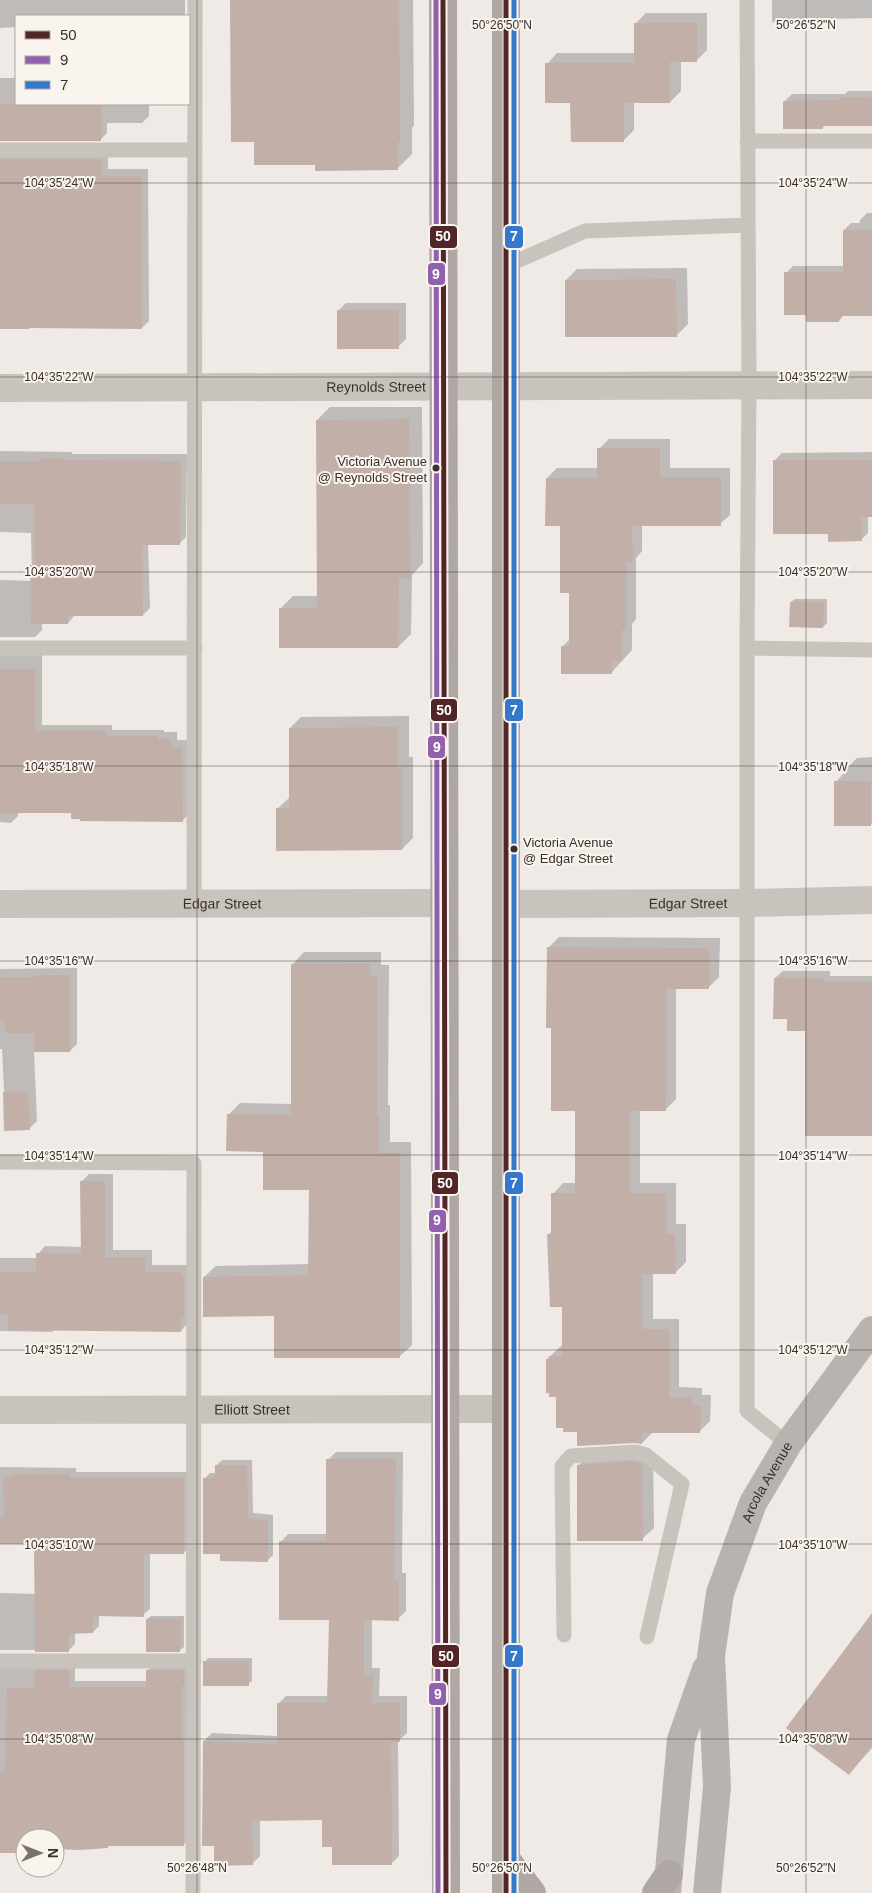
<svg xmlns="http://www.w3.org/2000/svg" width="872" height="1893" viewBox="0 0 872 1893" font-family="Helvetica,sans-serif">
<rect width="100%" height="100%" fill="#efeae6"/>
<path fill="#0003" d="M 0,0 L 185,0 L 185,16 L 16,16 L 16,27 L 0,28 Z
M 232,0 L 413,0 L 414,126 L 412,128 L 412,154 L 397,169 L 317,164 Z
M 772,0 L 872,0 L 872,18 L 827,19 L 824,22 L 772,22 Z
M 646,13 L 707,13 L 707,50 L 696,61 L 681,61 L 681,91 L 670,102 L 634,102 L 634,130 L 624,140 L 571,102 L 547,64 L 557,53 L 635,53 L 635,24 Z
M 0,78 L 16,78 L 16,104 L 149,104 L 149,116 L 142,123 L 107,123 L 107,133 L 101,139 L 0,139 Z
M 872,90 L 872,125 L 826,124 L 823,127 L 785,101 L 792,94 L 845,94 L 848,91 L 872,91 Z
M 0,153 L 108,153 L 108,169 L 148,169 L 149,321 L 142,328 L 30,327 L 0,328 Z
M 867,213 L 872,213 L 872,315 L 844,315 L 839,321 L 807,314 L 786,273 L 793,266 L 844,266 L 844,230 L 851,223 L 860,223 L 860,220 Z
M 687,268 L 688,324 L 676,336 L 566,280 L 577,269 Z
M 346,303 L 406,303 L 406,339 L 398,347 L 338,311 Z
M 330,407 L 422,407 L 423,563 L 412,575 L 411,634 L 398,647 L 280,609 L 293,596 L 318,596 L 317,420 Z
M 609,439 L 670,439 L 670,468 L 730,468 L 730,515 L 720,524 L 642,524 L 642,551 L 636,558 L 636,619 L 632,624 L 632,650 L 612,672 L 562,647 L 571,638 L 571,592 L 561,524 L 547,478 L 557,468 L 599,468 L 599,449 Z
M 0,451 L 72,452 L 72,454 L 187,454 L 186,537 L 179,544 L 148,543 L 150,608 L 143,615 L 74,616 L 68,623 L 42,623 L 42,630 L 35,637 L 0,637 L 0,580 L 32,581 L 31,533 L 0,532 Z
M 872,452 L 872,516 L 868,516 L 868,533 L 861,540 L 829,533 L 775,460 L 782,453 Z
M 795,599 L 827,599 L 827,623 L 823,627 L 791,602 Z
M 0,647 L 42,651 L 42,725 L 112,725 L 112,730 L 164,730 L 164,732 L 177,732 L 177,740 L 189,740 L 189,814 L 182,821 L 73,811 L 18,811 L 18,816 L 11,823 L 0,822 Z
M 409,716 L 409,757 L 413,757 L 413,838 L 402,849 L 277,809 L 290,797 L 290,728 L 301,717 Z
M 872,757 L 872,824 L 836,824 L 836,782 L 843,774 L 846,774 L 846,769 L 857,758 Z
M 559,937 L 720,938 L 719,977 L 708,988 L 676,988 L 676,1099 L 665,1110 L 640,1110 L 640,1183 L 676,1183 L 676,1224 L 686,1224 L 686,1262 L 675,1273 L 653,1273 L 653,1319 L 679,1319 L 679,1387 L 702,1388 L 702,1395 L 711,1395 L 710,1421 L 699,1432 L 653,1432 L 642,1443 L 578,1431 L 558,1395 L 547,1359 L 561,1346 L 563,1346 L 563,1306 L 549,1234 L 553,1230 L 553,1194 L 563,1183 L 577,1183 L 577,1110 L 553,1027 L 548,948 Z
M 304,952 L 381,952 L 381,965 L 389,965 L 388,1105 L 390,1105 L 390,1142 L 411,1142 L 412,1345 L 400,1356 L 276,1315 L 204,1277 L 216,1266 L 310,1264 L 310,1189 L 265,1150 L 228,1115 L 240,1103 L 292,1104 L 293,964 Z
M 77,968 L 77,1044 L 70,1051 L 34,1051 L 37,1121 L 29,1129 L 6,1130 L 2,1049 L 0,1049 L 0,969 Z
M 783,971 L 830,971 L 830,976 L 872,976 L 872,1134 L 806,1030 L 788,1018 L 775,978 Z
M 89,1174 L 113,1174 L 113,1250 L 152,1250 L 152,1265 L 188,1265 L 188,1323 L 181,1331 L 56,1329 L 52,1332 L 0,1331 L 0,1258 L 38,1258 L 38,1254 L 45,1246 L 83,1247 L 81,1182 Z
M 336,1452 L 403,1452 L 402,1573 L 406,1573 L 406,1611 L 398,1619 L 372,1619 L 372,1668 L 380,1668 L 379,1696 L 407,1696 L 407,1733 L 398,1741 L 399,1856 L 391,1864 L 334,1846 L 323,1819 L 260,1819 L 260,1856 L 252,1864 L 215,1845 L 204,1741 L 212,1733 L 278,1736 L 278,1704 L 286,1696 L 328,1696 L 331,1619 L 281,1542 L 288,1534 L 328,1534 L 328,1460 Z
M 653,1453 L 654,1528 L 642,1539 L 578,1466 L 590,1454 Z
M 222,1460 L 252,1460 L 253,1513 L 273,1515 L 273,1555 L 267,1561 L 204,1479 L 210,1473 L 216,1473 L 216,1466 Z
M 0,1467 L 76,1468 L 76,1472 L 190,1472 L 190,1546 L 184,1553 L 150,1553 L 150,1609 L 143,1615 L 99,1615 L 99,1626 L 93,1632 L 75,1633 L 75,1644 L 69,1650 L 0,1650 L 0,1593 L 35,1594 L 35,1544 L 0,1544 Z
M 872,1615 L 872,1748 L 849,1774 Z
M 151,1616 L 184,1616 L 184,1647 L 180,1650 L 147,1619 Z
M 208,1658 L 252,1658 L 252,1681 L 248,1684 L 205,1662 Z
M 0,1660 L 75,1664 L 75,1681 L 147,1681 L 147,1671 L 154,1664 L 190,1664 L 190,1839 L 183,1845 L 109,1845 L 108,1847 L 55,1848 L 55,1838 L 25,1838 L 25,1851 L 0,1851 Z"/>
<path fill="#c2afa8" d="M 230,0 L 399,0 L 400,142 L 398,142 L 398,170 L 315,171 L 315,165 L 254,165 L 254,142 L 231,142 Z
M 634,23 L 697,23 L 697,62 L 670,62 L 670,103 L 624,103 L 624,142 L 571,142 L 570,103 L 545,103 L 545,63 L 634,63 Z
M 840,97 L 872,98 L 872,126 L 823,126 L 823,129 L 783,129 L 783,101 L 840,100 Z
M 0,104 L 101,104 L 101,141 L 0,141 Z
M 0,159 L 101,159 L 101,176 L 142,176 L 142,329 L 29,328 L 29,329 L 0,329 Z
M 843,230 L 872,230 L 872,316 L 839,316 L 839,322 L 806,322 L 806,315 L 784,315 L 784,272 L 843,272 Z
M 676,279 L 677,337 L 565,337 L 565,280 Z
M 337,310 L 399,310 L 399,349 L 337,349 Z
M 409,419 L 410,578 L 399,578 L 398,648 L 279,648 L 279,608 L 317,608 L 316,420 Z
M 597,448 L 660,448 L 660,477 L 721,477 L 721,526 L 632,526 L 633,562 L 626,562 L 626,630 L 622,630 L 622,661 L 612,661 L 612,674 L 561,674 L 561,646 L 569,646 L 569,593 L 560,593 L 560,526 L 545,526 L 546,478 L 597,478 Z
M 41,458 L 65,459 L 65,460 L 181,461 L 180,545 L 142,545 L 143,616 L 68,616 L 68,624 L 31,624 L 30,565 L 34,565 L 34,504 L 0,504 L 0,461 L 41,461 Z
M 773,460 L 872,460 L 872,517 L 861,517 L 862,541 L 828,542 L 828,534 L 773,534 Z
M 790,602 L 824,602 L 823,628 L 789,627 Z
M 0,669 L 35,669 L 35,731 L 106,731 L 106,736 L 158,736 L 158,739 L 171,739 L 171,747 L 182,747 L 183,822 L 80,821 L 80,819 L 71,819 L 71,813 L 0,813 Z
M 398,727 L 398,768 L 402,768 L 402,850 L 276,851 L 276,808 L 289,808 L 289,728 Z
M 834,781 L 871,781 L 871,826 L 834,826 Z
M 547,947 L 709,948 L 709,989 L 666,989 L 666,1111 L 630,1111 L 630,1193 L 666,1193 L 666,1234 L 675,1234 L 676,1274 L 642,1274 L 642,1329 L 669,1329 L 669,1398 L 692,1398 L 692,1406 L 701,1406 L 700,1433 L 642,1433 L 642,1444 L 635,1443 L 577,1446 L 577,1432 L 563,1432 L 563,1428 L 556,1428 L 556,1397 L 549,1397 L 549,1393 L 546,1393 L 546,1359 L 549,1359 L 549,1356 L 562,1356 L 562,1307 L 550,1307 L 547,1234 L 551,1234 L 551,1193 L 575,1193 L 575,1111 L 551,1111 L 551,1028 L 546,1028 Z
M 370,963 L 370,976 L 377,976 L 377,1116 L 379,1116 L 379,1153 L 400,1153 L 400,1358 L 274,1358 L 274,1316 L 203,1317 L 203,1277 L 308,1275 L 309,1190 L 263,1190 L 263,1152 L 226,1151 L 227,1114 L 291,1115 L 291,964 Z
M 34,975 L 70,975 L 70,1052 L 34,1052 L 34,1033 L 5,1033 L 5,1020 L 0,1020 L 0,977 L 34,977 Z
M 774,978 L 823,978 L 823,982 L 872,982 L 872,1136 L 805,1136 L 805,1031 L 787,1031 L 787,1019 L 773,1019 Z
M 28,1091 L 30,1130 L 4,1131 L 3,1092 Z
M 80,1181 L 105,1181 L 105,1257 L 145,1257 L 145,1272 L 181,1272 L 181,1277 L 184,1277 L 184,1318 L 181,1318 L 181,1332 L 8,1330 L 8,1314 L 0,1314 L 0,1272 L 36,1272 L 36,1253 L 81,1254 Z
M 326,1459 L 396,1459 L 394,1581 L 399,1581 L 399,1621 L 364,1620 L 364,1675 L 373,1675 L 372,1703 L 400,1703 L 400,1742 L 391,1742 L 392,1865 L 332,1865 L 332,1847 L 322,1847 L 322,1820 L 252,1821 L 253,1865 L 214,1866 L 214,1846 L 202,1846 L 203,1741 L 277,1744 L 277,1703 L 327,1703 L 329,1620 L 279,1620 L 279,1541 L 326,1541 Z
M 635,1461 L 642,1464 L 643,1541 L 577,1541 L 577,1465 Z
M 215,1465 L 247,1465 L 248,1518 L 268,1520 L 268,1562 L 220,1561 L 220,1554 L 203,1554 L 203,1478 L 215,1478 Z
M 13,1474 L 70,1474 L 70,1478 L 184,1478 L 184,1554 L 144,1554 L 144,1617 L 93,1616 L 93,1633 L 69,1634 L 69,1652 L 35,1652 L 34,1543 L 0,1543 L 0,1518 L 4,1518 L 3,1476 L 13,1476 Z
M 872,1613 L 872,1745 L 849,1775 L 786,1728 Z
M 146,1619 L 181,1619 L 180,1652 L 146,1652 Z
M 203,1661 L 249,1661 L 249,1686 L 203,1686 Z
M 35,1670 L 69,1670 L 69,1687 L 146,1687 L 146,1670 L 184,1670 L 184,1686 L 182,1686 L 182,1740 L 184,1740 L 184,1846 L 108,1846 L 108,1848 L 80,1850 L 55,1849 L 55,1838 L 25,1838 L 25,1853 L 0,1853 L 0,1771 L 5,1771 L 7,1688 L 35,1688 Z"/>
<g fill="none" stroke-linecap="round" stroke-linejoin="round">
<path stroke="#c9c3be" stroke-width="15" d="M 747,0 L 749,386 L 747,648 L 747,1411 L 788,1444
M 747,141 L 872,141
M 0,150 L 195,150
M 506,266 L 585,231 L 748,225
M 0,648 L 195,648
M 747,648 L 872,650
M 194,904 L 195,0
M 0,1162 L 194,1163 L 193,1893
M 564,1635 L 562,1466 L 571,1456 L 636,1452 L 646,1455 L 682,1484 L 647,1637
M 0,1661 L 194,1661"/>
<g stroke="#c9c3be" stroke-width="28">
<path id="s1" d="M 0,388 L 872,385"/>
<path id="s2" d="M 0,904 L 444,903"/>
<path id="s3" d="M 506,904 L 747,903 L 872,900"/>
<path id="s4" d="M 0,1410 L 506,1409"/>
</g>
<g stroke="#b9b3af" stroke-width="28">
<path d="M 667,1893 L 681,1740 L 706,1669"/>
<path id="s5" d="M 707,1893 L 717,1787 L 711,1656 L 720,1593 L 753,1503 L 788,1444 L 872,1330"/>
</g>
<path stroke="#aea7a3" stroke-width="28" d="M 443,0 L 446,1893
M 506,1859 L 532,1893
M 506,1893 L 506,0
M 656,1893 L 669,1874"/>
<g stroke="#faf4ef" stroke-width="9">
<path id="bus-1" d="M 443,0 L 446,1893
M 506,0 L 506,1893"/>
</g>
<g stroke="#faf4ef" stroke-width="9">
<path id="bus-2" d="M 436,0 L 438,1893"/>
</g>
<g stroke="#faf4ef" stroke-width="9">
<path id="bus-3" d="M 514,0 L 514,1893"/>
</g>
<use href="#bus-1" stroke="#522626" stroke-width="5"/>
<use href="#bus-2" stroke="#9161ad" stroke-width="5"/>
<use href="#bus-3" stroke="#3478cb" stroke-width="5"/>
</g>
<path fill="none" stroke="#3a302c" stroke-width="1" stroke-opacity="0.45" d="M 197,0 L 197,1893M 502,0 L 502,1893M 806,0 L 806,1893M 0,183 L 872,183M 0,377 L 872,377M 0,572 L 872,572M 0,766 L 872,766M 0,961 L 872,961M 0,1155 L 872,1155M 0,1350 L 872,1350M 0,1544 L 872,1544M 0,1739 L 872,1739"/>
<g fill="#3a302c" stroke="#faf4ef" stroke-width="2">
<circle cx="436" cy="468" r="4.5"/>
<circle cx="514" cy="849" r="4.5"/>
</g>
<g text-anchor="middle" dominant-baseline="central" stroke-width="4" stroke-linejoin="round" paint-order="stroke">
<g font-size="13" fill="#3a302c" stroke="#faf4ef" text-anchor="end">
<text x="427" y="461">Victoria Avenue<tspan x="427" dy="16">@ Reynolds Street</tspan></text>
<text x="523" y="842" text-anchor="start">Victoria Avenue<tspan x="523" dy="16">@ Edgar Street</tspan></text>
</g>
<g font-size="14" fill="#3a302c" stroke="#faf4ef">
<text stroke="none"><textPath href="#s1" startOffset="376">Reynolds Street</textPath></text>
<text stroke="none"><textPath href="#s3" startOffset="182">Edgar Street</textPath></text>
<text stroke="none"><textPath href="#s2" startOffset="222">Edgar Street</textPath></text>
<text stroke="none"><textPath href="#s4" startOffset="252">Elliott Street</textPath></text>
<text stroke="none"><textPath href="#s5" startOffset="422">Arcola Avenue</textPath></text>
</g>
</g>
<g font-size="12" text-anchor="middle" fill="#3a302c" stroke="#faf4ef" stroke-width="4" stroke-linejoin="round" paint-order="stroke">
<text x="502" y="29">50°26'50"N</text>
<text x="806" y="29">50°26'52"N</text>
<text x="813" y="187">104°35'24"W</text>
<text x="59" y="187">104°35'24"W</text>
<text x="59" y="381">104°35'22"W</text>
<text x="813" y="381">104°35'22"W</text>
<text x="59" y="576">104°35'20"W</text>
<text x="813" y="576">104°35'20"W</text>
<text x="59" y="771">104°35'18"W</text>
<text x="813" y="771">104°35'18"W</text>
<text x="813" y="965">104°35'16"W</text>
<text x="59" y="965">104°35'16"W</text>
<text x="59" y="1160">104°35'14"W</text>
<text x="813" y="1160">104°35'14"W</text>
<text x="59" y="1354">104°35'12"W</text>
<text x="813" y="1354">104°35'12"W</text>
<text x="59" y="1549">104°35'10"W</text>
<text x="813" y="1549">104°35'10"W</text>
<text x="59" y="1743">104°35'08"W</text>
<text x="813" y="1743">104°35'08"W</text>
<text x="197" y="1872">50°26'48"N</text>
<text x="502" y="1872">50°26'50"N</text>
<text x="806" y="1872">50°26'52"N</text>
</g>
<g stroke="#faf4ef" stroke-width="2">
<rect x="429" y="225" width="29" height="24" rx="5" fill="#522626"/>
<rect x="504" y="225" width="20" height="24" rx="5" fill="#3478cb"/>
<rect x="427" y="262" width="19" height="24" rx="5" fill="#9161ad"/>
<rect x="430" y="698" width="28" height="24" rx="5" fill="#522626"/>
<rect x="504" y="698" width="20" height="24" rx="5" fill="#3478cb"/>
<rect x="427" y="735" width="19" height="24" rx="5" fill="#9161ad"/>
<rect x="431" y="1171" width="28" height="24" rx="5" fill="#522626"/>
<rect x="504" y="1171" width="20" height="24" rx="5" fill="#3478cb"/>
<rect x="428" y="1209" width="19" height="24" rx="5" fill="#9161ad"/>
<rect x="431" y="1644" width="29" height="24" rx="5" fill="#522626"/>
<rect x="504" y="1644" width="20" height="24" rx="5" fill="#3478cb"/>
<rect x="428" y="1682" width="19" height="24" rx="5" fill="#9161ad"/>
</g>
<g font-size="14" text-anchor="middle" font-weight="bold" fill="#fff">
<text x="443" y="241">50</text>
<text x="514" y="241">7</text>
<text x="436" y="279">9</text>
<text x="444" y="715">50</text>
<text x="514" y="715">7</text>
<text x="437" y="752">9</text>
<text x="445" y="1188">50</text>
<text x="514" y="1188">7</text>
<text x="437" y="1225">9</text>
<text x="446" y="1661">50</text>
<text x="514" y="1661">7</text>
<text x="438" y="1699">9</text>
</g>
<rect x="15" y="15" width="175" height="90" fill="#faf4ef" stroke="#ada6a1"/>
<rect x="25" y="31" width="25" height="8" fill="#522626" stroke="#ada6a1"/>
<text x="60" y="40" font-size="15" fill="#3a302c">50</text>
<rect x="25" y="56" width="25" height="8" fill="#9161ad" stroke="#ada6a1"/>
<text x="60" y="65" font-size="15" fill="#3a302c">9</text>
<rect x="25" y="81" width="25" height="8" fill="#3478cb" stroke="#ada6a1"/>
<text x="60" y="90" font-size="15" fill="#3a302c">7</text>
<g transform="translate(40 1853) rotate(90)"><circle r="24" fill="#faf4ef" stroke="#ada6a1"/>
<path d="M0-4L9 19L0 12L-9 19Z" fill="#79716d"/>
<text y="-8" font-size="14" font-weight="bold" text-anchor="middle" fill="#3a302c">N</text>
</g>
</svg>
